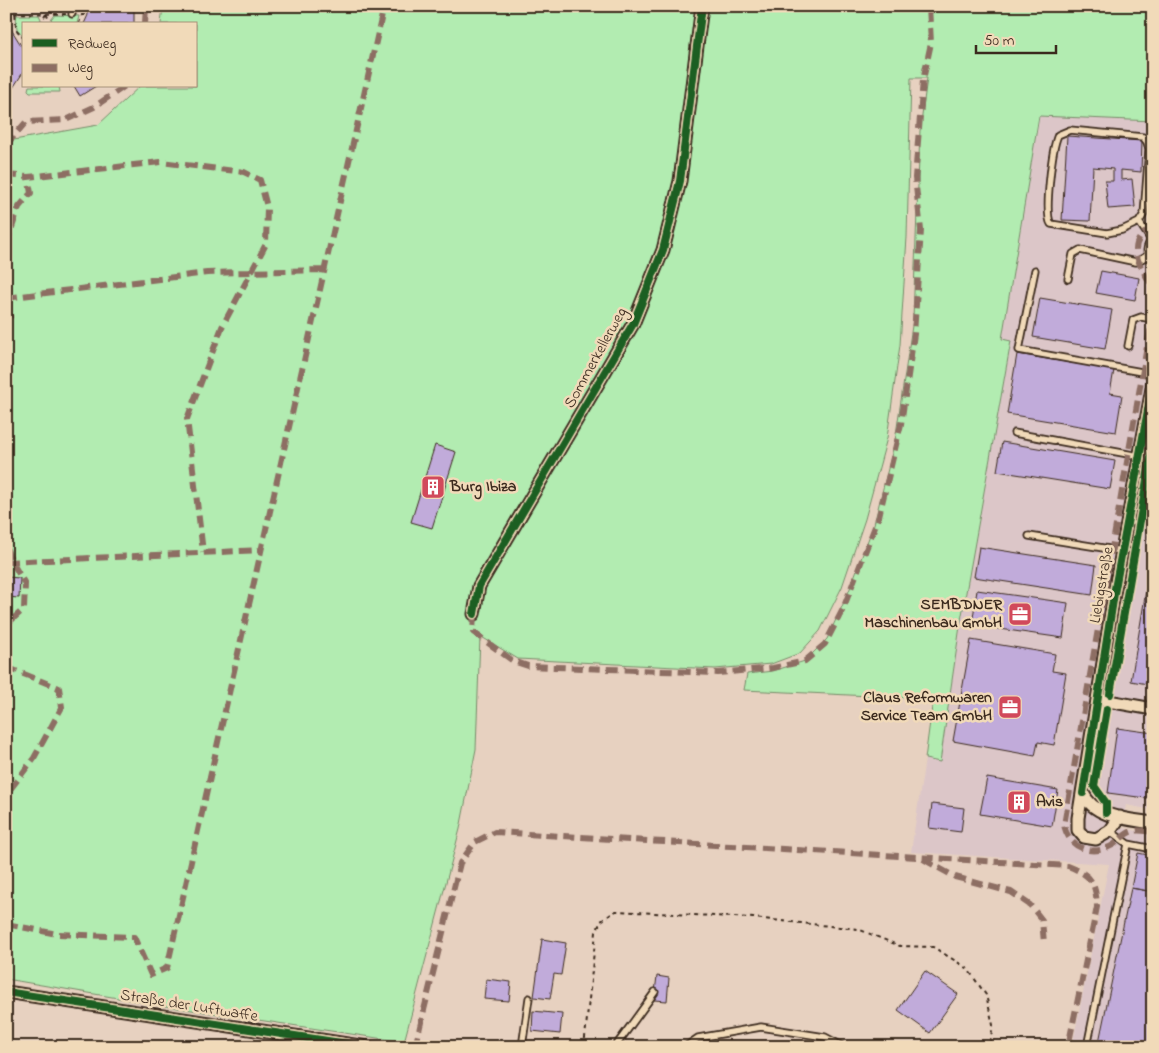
<svg xmlns="http://www.w3.org/2000/svg" width="1159" height="1053" viewBox="0 0 1159 1053" font-family="'Indie Flower',sans-serif">
<rect width="100%" height="100%" fill="#e7d1c0"/>
<filter id="ink" filterUnits="userSpaceOnUse"><feTurbulence type="fractalNoise" baseFrequency=".02" numOctaves="2"/><feDisplacementMap in="SourceGraphic" scale="10" xChannelSelector="R" yChannelSelector="G"/><feConvolveMatrix kernelMatrix="1 2 1 2 8 2 1 2 1" color-interpolation-filters="sRGB"/></filter>
<g filter="url(#ink)">
<path fill="#dcc6c8" d="M 1039,116 L 1153,121 L 1153,810 L 1126,805 L 1122,828 L 1153,834 L 1153,1047 L 1072,1047 L 1109,864 L 911,852 L 925,759 L 940,762 L 960,627 L 1011,341 L 1002,340 Z"/>
<path fill="#b2ecb1" stroke="#768b68" d="M 163,6 L 1153,6 L 1153,121 L 1039,116 L 1002,339 L 1011,341 L 960,626 L 940,762 L 925,759 L 933,699 L 744,690 L 747,674 L 773,671 L 805,661 L 827,639 L 849,591 L 874,524 L 895,441 L 913,319 L 920,131 L 927,78 L 911,78 L 907,237 L 900,345 L 887,438 L 865,519 L 842,587 L 820,631 L 800,653 L 771,664 L 715,669 L 518,659 L 480,636 L 476,749 L 460,829 L 404,1042 L 165,1006 L 6,979 L 6,135 L 14,140 L 98,125 L 140,86 L 196,86 L 196,24 L 161,24 Z
M 16,15 L 39,15 L 41,19 L 38,24 L 24,24 L 24,37 L 17,29 Z
M 55,15 L 79,16 L 77,24 L 53,24 L 51,20 Z
M 29,86 L 59,86 L 60,92 L 30,92 L 28,90 Z"/>
<path fill="#c1abda" stroke="#3b2a1e" d="M 85,6 L 134,6 L 134,24 L 84,24 L 88,15 Z
M 6,21 L 24,50 L 24,71 L 9,94 L 6,92 Z
M 74,86 L 96,86 L 80,96 Z
M 1067,136 L 1142,141 L 1141,172 L 1121,170 L 1121,180 L 1132,179 L 1135,207 L 1108,209 L 1105,181 L 1113,181 L 1113,169 L 1093,167 L 1090,221 L 1062,220 Z
M 1101,271 L 1139,278 L 1135,300 L 1096,293 Z
M 1040,298 L 1112,310 L 1105,349 L 1033,337 Z
M 1017,354 L 1114,370 L 1110,393 L 1122,395 L 1116,432 L 1007,414 Z
M 1002,442 L 1115,461 L 1110,489 L 997,471 Z
M 435,445 L 456,452 L 432,528 L 411,522 Z
M 1151,514 L 1153,514 L 1153,540 L 1147,539 Z
M 979,547 L 1096,565 L 1092,595 L 974,577 Z
M 1152,554 L 1153,554 L 1153,685 L 1131,681 Z
M 6,577 L 20,578 L 19,598 L 6,597 Z
M 977,590 L 1068,603 L 1063,638 L 972,625 Z
M 971,640 L 1055,654 L 1052,671 L 1066,673 L 1054,745 L 1038,742 L 1035,756 L 953,741 Z
M 1117,728 L 1153,733 L 1153,799 L 1108,793 Z
M 987,778 L 1058,790 L 1052,826 L 980,814 Z
M 932,804 L 964,808 L 961,832 L 929,828 Z
M 1138,853 L 1153,856 L 1153,879 L 1149,891 L 1131,888 Z
M 1131,888 L 1153,892 L 1153,1047 L 1124,1047 L 1099,1042 Z
M 542,939 L 566,943 L 561,975 L 554,974 L 550,999 L 534,997 Z
M 925,971 L 958,994 L 930,1033 L 898,1010 Z
M 657,976 L 669,978 L 667,1001 L 654,1000 Z
M 486,979 L 511,982 L 509,1001 L 484,999 Z
M 533,1011 L 562,1014 L 560,1034 L 532,1031 Z"/>
<g fill="none" stroke-linecap="round" stroke-linejoin="round">
<g stroke="#3b2a1e" stroke-width="9">
<path id="lane" d="M 72,14 L 73,6
M 1139,222 L 1144,214 L 1149,149 L 1147,142 L 1143,137 L 1070,130 L 1058,135 C 1052,148 1044,214 1051,224 L 1107,233 L 1122,230 L 1139,222 L 1151,240
M 1153,239 C 1144,247 1146,255 1153,264
M 1035,270 L 1019,350 L 1153,374
M 1068,279 L 1073,254 L 1080,250 L 1136,262 L 1147,256
M 1128,346 L 1133,320 L 1141,317 L 1153,319
M 1014,433 L 1139,456
M 1029,536 L 1122,551
M 1128,844 L 1153,849
M 522,1047 L 529,998
M 615,1047 L 655,992
M 685,1047 L 698,1038 L 761,1027 L 825,1037 L 844,1047
M 1087,1047 L 1128,844 L 1110,831"/>
</g>
<g stroke="#3b2a1e" stroke-width="15">
<path id="street" d="M 474,614 L 479,586 L 633,324 L 663,250 L 680,181 L 702,6
M 1097,699 L 1153,709
M 1083,793 C 1094,818 1128,819 1153,823
M 1120,817 L 1110,831 L 1096,839 L 1084,837 L 1078,830 L 1078,818 L 1114,594 L 1153,383
M 6,992 L 367,1047"/>
</g>
<path stroke="#3b2a1e" stroke-width="2" stroke-dasharray="4 4" stroke-linecap="butt" d="M 15,6 L 16,29 L 24,39
M 46,6 L 46,14 L 52,24
M 6,13 L 66,14
M 81,15 L 88,15
M 40,24 L 46,14
M 79,24 L 81,16
M 584,1047 L 596,932 L 601,921 L 616,911 L 753,918 L 858,929 L 900,946 L 933,947 L 967,968 L 986,995 L 993,1025 L 989,1047"/>
<use href="#lane" stroke="#f1dab9" stroke-width="5.5"/>
<use href="#street" stroke="#f1dab9" stroke-width="11"/>
<path stroke="#8d6e63" stroke-width="6" stroke-dasharray="12 6" stroke-linecap="butt" d="M 145,24 L 146,6
M 6,145 L 26,122 L 66,120 L 94,107 L 125,86
M 6,175 L 28,177 L 161,162 L 244,172 L 260,180 L 267,207 L 266,244 L 222,327 L 187,419 L 203,552
M 1153,227 C 1121,245 1142,266 1153,289
M 6,245 L 19,207 L 31,193 L 28,177
M 6,298 L 207,273 L 325,270
M 6,306 L 10,317 L 6,324
M 1153,312 L 1064,825 C 1069,849 1092,857 1113,845 C 1120,840 1125,833 1133,831 C 1139,830 1146,831 1153,832
M 6,547 L 12,562 L 25,584 L 24,609 L 6,625
M 6,562 L 263,550
M 474,614 L 473,632 L 513,661 L 528,666 L 718,673 L 773,668 L 805,661 L 825,644 L 843,609 L 879,516 L 901,424 L 914,334 L 921,230 L 915,178 L 923,80 L 931,43 L 929,6
M 6,667 L 59,688 L 62,707 L 34,758 L 6,795
M 923,859 L 955,877 L 1011,892 L 1030,905 L 1042,920 L 1044,943
M 6,924 L 57,934 L 134,937 L 151,975 L 167,968 L 384,6
M 415,1047 L 460,863 L 475,842 L 495,832 L 1068,866 C 1091,875 1096,882 1097,907 L 1068,1047"/>
<g stroke="#f1dab9" stroke-width="11">
<path id="cycleway" d="M 474,614 L 479,586 L 633,324 L 663,250 L 680,181 L 702,6
M 1110,694 L 1153,445
M 1083,793 L 1114,594 L 1153,383
M 1106,813 L 1106,803 L 1094,786 L 1107,709
M 6,992 L 367,1047"/>
</g>
<use href="#cycleway" stroke="#1b5e20" stroke-width="8"/>
</g>
</g>
<defs>
<g id="building-square" transform="scale(1.25)"><rect x="-9" y="-9" width="18" height="18" rx="4" fill="#d1495b" stroke="#f1dab9"/><path d="M-4-6H4V6H1V3H-1V6H-4ZM-2.5-4.3h1.7v1.8h-1.7ZM.8-4.3h1.7v1.8H.8ZM-2.5-1h1.7V.8h-1.7ZM.8-1h1.7V.8H.8Z" fill="#fff"/></g>
<g id="office-square" transform="scale(1.25)"><rect x="-9" y="-9" width="18" height="18" rx="4" fill="#d1495b" stroke="#f1dab9"/><path d="M-6-3h4V-5.5h4V-3h4V5H-6ZM-1-4.5V-3h2v-1.5ZM-6 0V1H6V0Z" fill="#fff"/></g>
</defs>
<g fill-rule="evenodd">
<use href="#building-square" x="433" y="487"/>
<use href="#office-square" x="1020" y="614"/>
<use href="#office-square" x="1010" y="707"/>
<use href="#building-square" x="1019" y="802"/>
</g>
<g text-anchor="middle" dominant-baseline="central" stroke-width="5" stroke-linejoin="round" paint-order="stroke">
<g font-size="16" fill="#3b2a1e" stroke="#f1dab9">
<text transform="translate(596 358) rotate(-61)">Sommerkellerweg</text>
<text transform="translate(1102 585) rotate(-80)">Liebigstraße</text>
<text transform="translate(189 1006) rotate(9)">Straße der Luftwaffe</text>
</g>
<g font-size="16" font-weight="bold" fill="#3b2a1e" stroke="#f1dab9" text-anchor="start">
<text x="450" y="487">Burg Ibiza</text>
<text x="1002" y="605" text-anchor="end">SEMBDNER<tspan x="1002" dy="18">Maschinenbau GmbH</tspan></text>
<text x="992" y="698" text-anchor="end">Claus Reformwaren<tspan x="992" dy="18">Service Team GmbH</tspan></text>
<text x="1036" y="802">Avis</text>
</g>
</g>
<rect width="1159" height="1053" fill="none" stroke="#f1dab9" stroke-width="25"/>
<rect x="12" y="12" width="1134" height="1028" fill="none" stroke="#3b2a1e" stroke-width="2" filter="url(#ink)"/>
<rect x="22" y="22" width="175" height="65" fill="#f1dab9" stroke="#a8947b"/>
<rect x="32" y="39" width="25" height="8" fill="#1b5e20" stroke="#a8947b"/>
<text x="68" y="48" font-size="15" fill="#3b2a1e">Radweg</text>
<rect x="32" y="64" width="25" height="8" fill="#8d6e63" stroke="#a8947b"/>
<text x="68" y="72" font-size="15" fill="#3b2a1e">Weg</text>
<path d="M976 45v8h80v-8" fill="none" stroke="#3b2a1e" stroke-width="2.5"/>
<text x="984" y="45" font-size="15" fill="#3b2a1e" stroke="#f1dab9" stroke-width="4" paint-order="stroke">50 m</text>
</svg>
